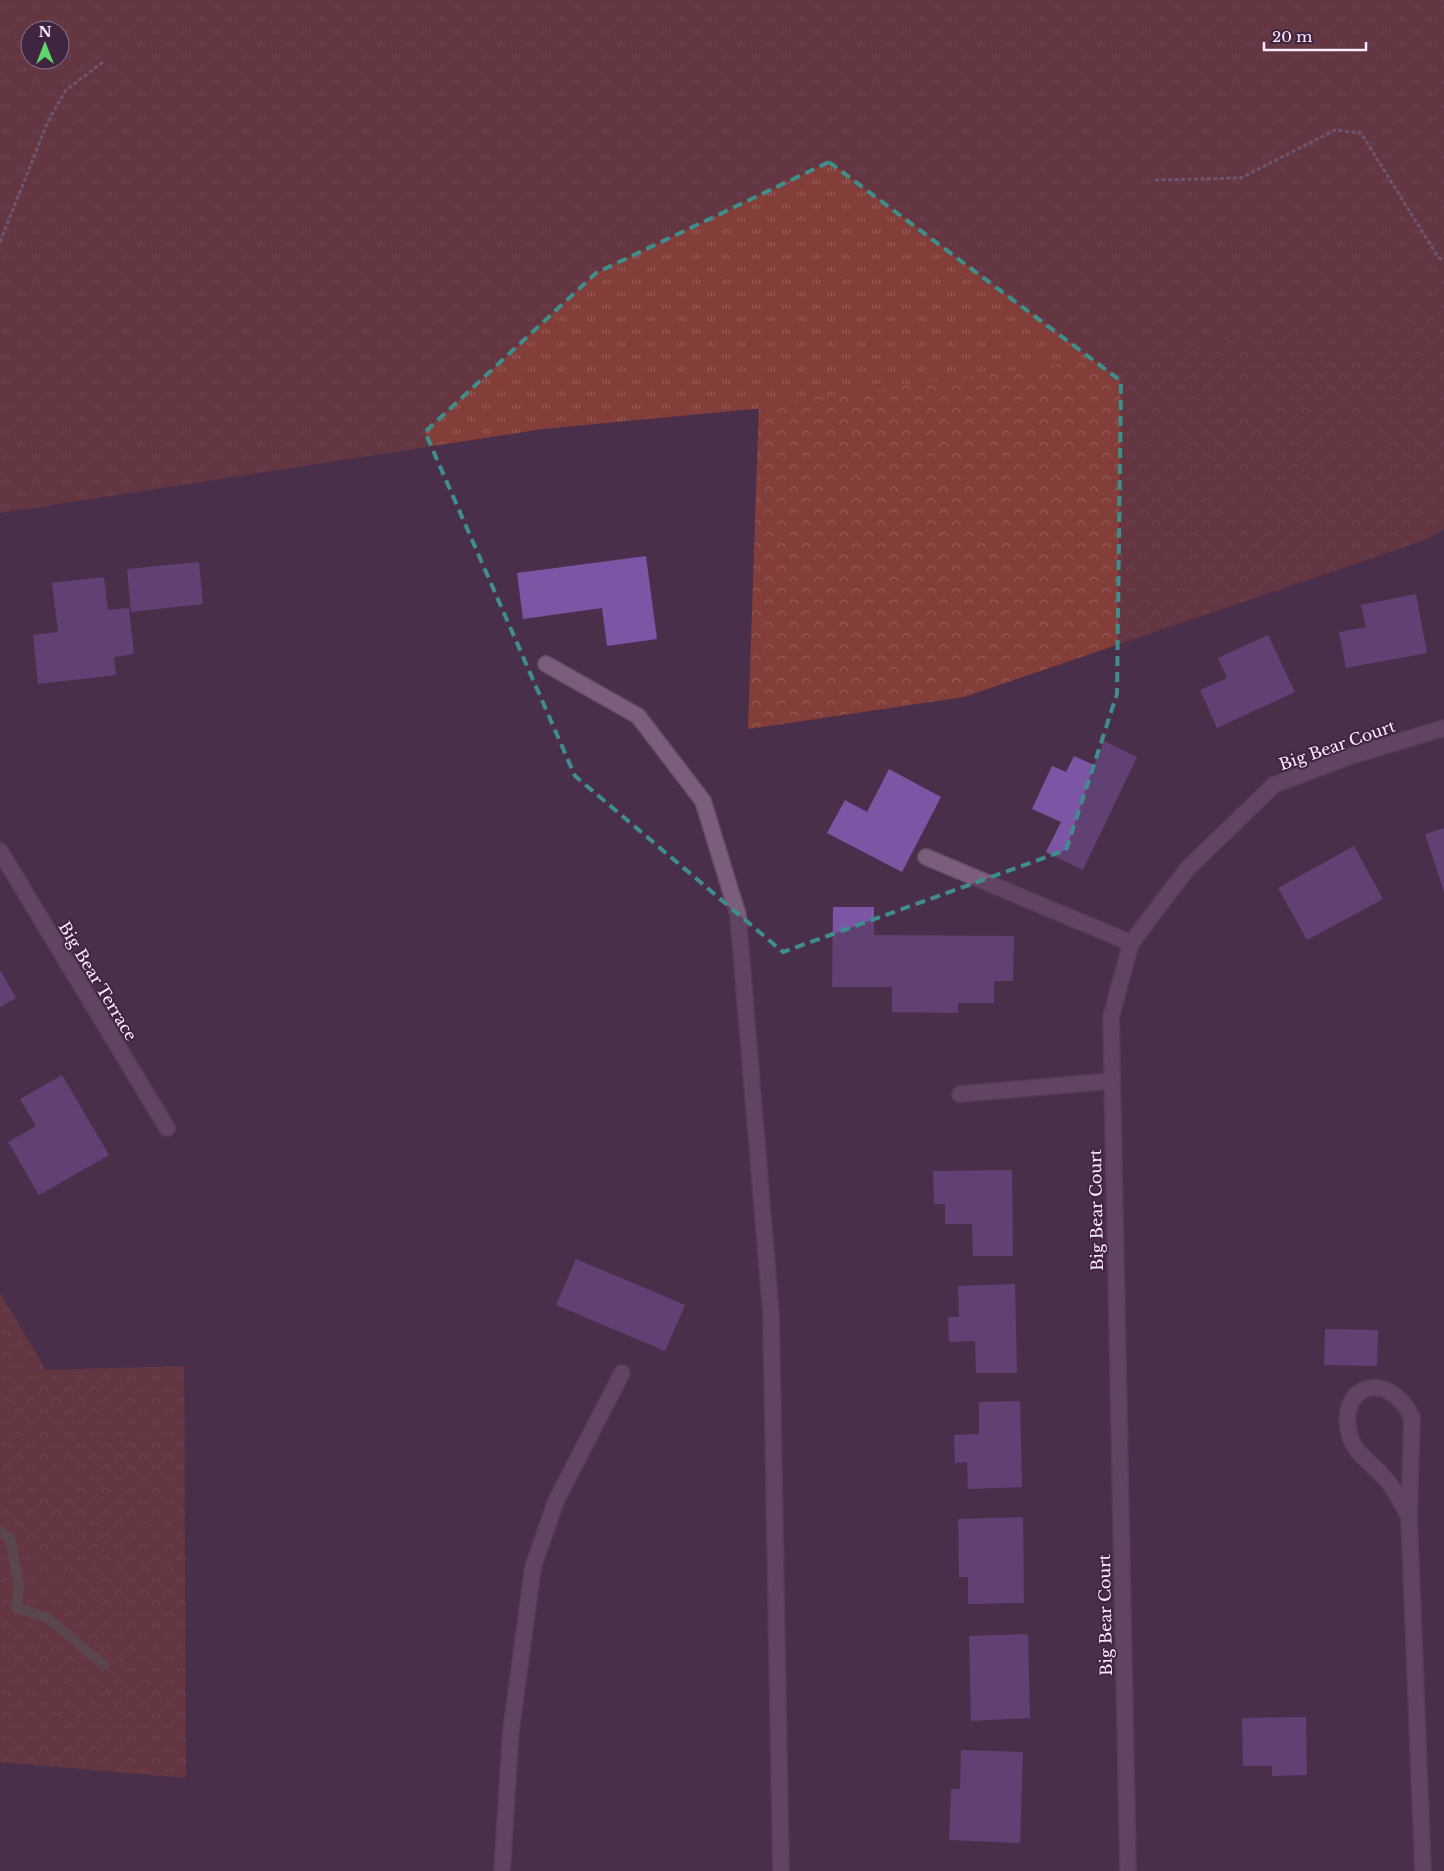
<svg xmlns="http://www.w3.org/2000/svg" width="1444" height="1871" viewBox="0 0 1444 1871" font-family="'Libre Baskerville',serif">
<defs>
<pattern id="grass-tufts" width="24" height="20" patternUnits="userSpaceOnUse" patternTransform="scale(1.25)"><rect width="24" height="20" fill="#833e39"/><path d="M3 7l-1-3M5 7V3M7 7l1-3M15 17l-1-3M17 17v-4M19 17l1-3" fill="none" stroke="#955a57"/></pattern>
<pattern id="forest-crowns" width="20" height="18" patternUnits="userSpaceOnUse" patternTransform="scale(1.25)"><rect width="20" height="18" fill="#833e39"/><path d="M2 6a3 3 0 1 1 6 0M12 15a3 3 0 1 1 6 0" fill="none" stroke="#955a57"/></pattern>
</defs>
<rect width="100%" height="100%" fill="#4a2f4b"/>
<path fill="url(#grass-tufts)" fill-rule="evenodd" d="M 0,0 L 1444,0 L 1444,333 L 1277,359 L 543,429 L 0,513 ZM 30,30 L 60,30 L 60,60 L 30,60 Z"/>
<path fill="url(#forest-crowns)" d="M 1444,311 L 1444,529 L 1425,540 L 964,697 L 748,729 L 759,405 Z
M 0,1293 L 46,1370 L 184,1366 L 186,1778 L 0,1762 Z"/>
<g fill="none" stroke-linecap="round" stroke-linejoin="round">
<path stroke="#726352" stroke-width="10" d="M 0,1531 L 10,1538 L 19,1586 L 16,1608 L 48,1618 L 104,1665"/>
</g>
<path fill="#7c55a4" d="M 646,556 L 657,639 L 607,646 L 602,608 L 523,619 L 517,573 Z
M 199,562 L 203,604 L 131,612 L 127,569 Z
M 104,577 L 108,610 L 129,608 L 134,654 L 114,657 L 116,675 L 38,684 L 33,635 L 58,632 L 52,583 Z
M 1416,594 L 1427,653 L 1346,668 L 1339,632 L 1366,627 L 1361,605 Z
M 1268,635 L 1295,692 L 1217,728 L 1200,690 L 1227,678 L 1218,658 Z
M 1104,741 L 1137,757 L 1083,870 L 1046,852 L 1061,822 L 1032,809 L 1052,766 L 1066,772 L 1074,756 L 1094,765 Z
M 889,769 L 941,797 L 902,872 L 827,833 L 845,800 L 867,812 Z
M 1444,828 L 1444,892 L 1425,834 Z
M 1354,846 L 1383,899 L 1307,940 L 1278,888 Z
M 833,907 L 874,907 L 874,935 L 1014,936 L 1013,981 L 994,981 L 994,1003 L 958,1003 L 958,1013 L 892,1012 L 892,987 L 832,987 Z
M 0,970 L 16,998 L 0,1007 Z
M 62,1075 L 109,1155 L 39,1195 L 8,1142 L 36,1126 L 20,1099 Z
M 1012,1170 L 1013,1256 L 973,1256 L 972,1224 L 945,1224 L 945,1204 L 934,1204 L 933,1171 Z
M 576,1259 L 685,1305 L 665,1351 L 556,1305 Z
M 1015,1284 L 1017,1373 L 976,1373 L 975,1341 L 949,1342 L 948,1317 L 959,1317 L 958,1286 Z
M 1325,1329 L 1378,1330 L 1377,1366 L 1324,1365 Z
M 1020,1401 L 1022,1487 L 968,1489 L 967,1462 L 955,1463 L 954,1435 L 979,1434 L 979,1402 Z
M 1023,1517 L 1024,1603 L 968,1604 L 968,1577 L 959,1577 L 958,1519 Z
M 1028,1634 L 1030,1718 L 971,1721 L 969,1636 Z
M 1306,1717 L 1307,1775 L 1272,1776 L 1272,1766 L 1243,1766 L 1242,1718 Z
M 961,1750 L 1023,1752 L 1020,1843 L 949,1840 L 951,1789 L 960,1789 Z"/>
<g fill="none" stroke-linecap="round" stroke-linejoin="round">
<g stroke="#654e66" stroke-width="18">
<path id="service" d="M 546,664 L 638,716 L 703,801 L 738,915 L 771,1314 L 781,1871
M 926,857 L 1131,943
M 1409,1517 C 1401,1502 1394,1487 1382,1475 C 1370,1462 1353,1452 1349,1433 C 1338,1386 1386,1367 1412,1417 L 1409,1517 L 1423,1871
M 502,1871 L 511,1730 L 533,1567 L 556,1501 L 622,1373"/>
</g>
<g stroke="#654e66" stroke-width="18">
<path id="minor" d="M 0,851 L 167,1128
M 960,1094 L 1111,1081
M 1128,1871 L 1111,1017 L 1131,943 L 1188,868 L 1274,785 L 1348,757 L 1444,728"/>
</g>
<path stroke="#9a849b" stroke-width="3" stroke-dasharray="4 2.5" stroke-linecap="butt" d="M 1155,180 L 1241,178 L 1335,130 L 1361,133 L 1438,257 L 1444,261
M 0,242 L 48,121 L 66,90 L 103,62"/>
<use href="#service" stroke="#7b5e7c" stroke-width="15"/>
<use href="#minor" stroke="#7b5e7c" stroke-width="15"/>
</g>
<path d="M0 0H1444V1871H0ZM 829,162 L 1121,381 L 1117,694 L 1066,850 L 783,952 L 575,776 L 425,432 L 596,273 Z" fill="#4a2f4b" fill-opacity=".55" fill-rule="evenodd"/>
<path fill="none" stroke="#3f8e8b" stroke-width="4" stroke-dasharray="10 6" stroke-linejoin="round" d="M 829,162 L 1121,381 L 1117,694 L 1066,850 L 783,952 L 575,776 L 425,432 L 596,273 Z"/>
<g text-anchor="middle" dominant-baseline="central" stroke-width="4" stroke-linejoin="round" paint-order="stroke">
<g font-size="16" fill="#fdecfd" stroke="#3f2540">
<text transform="translate(1337 745) rotate(-19)">Big Bear Court</text>
<text transform="translate(98 981) rotate(59)">Big Bear Terrace</text>
<text transform="translate(1096 1210) rotate(-91)">Big Bear Court</text>
<text transform="translate(1105 1615) rotate(-91)">Big Bear Court</text>
</g>
</g>
<g transform="translate(45 45)"><circle r="24" fill="#3f2540" stroke="#8b758c"/>
<path d="M0-4L9 19L0 12L-9 19Z" fill="#60d56b"/>
<text y="-8" font-size="14" font-weight="bold" text-anchor="middle" fill="#fdecfd">N</text>
</g>
<path d="M1264 42v8h102v-8" fill="none" stroke="#fdecfd" stroke-width="2.5"/>
<text x="1272" y="42" font-size="15" fill="#fdecfd" stroke="#3f2540" stroke-width="4" paint-order="stroke">20 m</text>
</svg>
